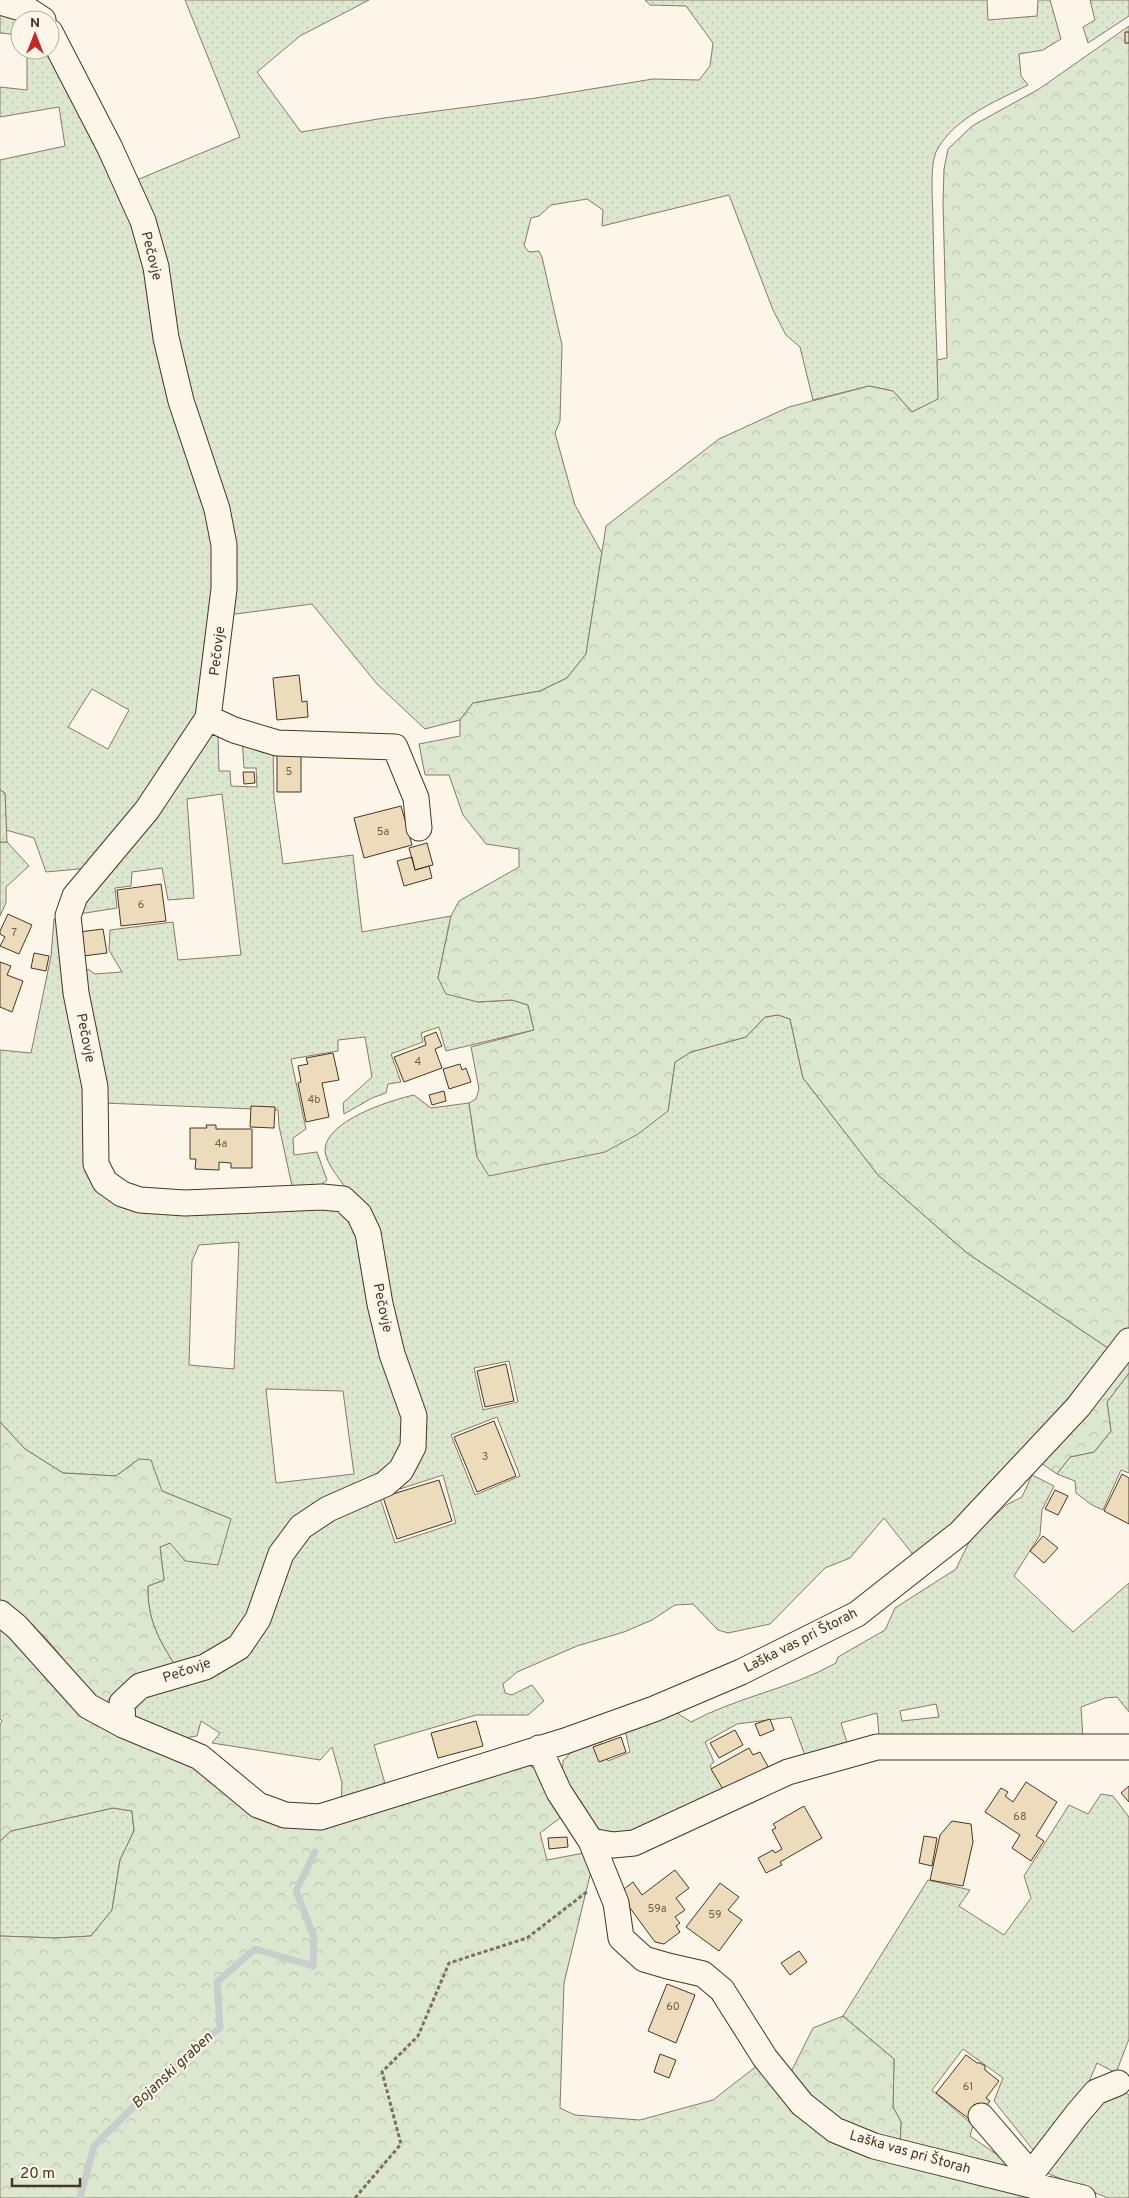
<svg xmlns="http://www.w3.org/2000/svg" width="1129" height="2198" viewBox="0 0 1129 2198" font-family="Overpass,sans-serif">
<defs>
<pattern id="grass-dots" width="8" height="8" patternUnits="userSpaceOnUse" patternTransform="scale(1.25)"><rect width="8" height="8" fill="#dce7d0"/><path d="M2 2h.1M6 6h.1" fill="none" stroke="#bec7b2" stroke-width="1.8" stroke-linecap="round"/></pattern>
<pattern id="forest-crowns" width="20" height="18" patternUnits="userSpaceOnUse" patternTransform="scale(1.25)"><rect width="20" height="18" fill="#dce7d0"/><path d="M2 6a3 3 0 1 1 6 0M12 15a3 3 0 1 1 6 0" fill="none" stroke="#bec7b2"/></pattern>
</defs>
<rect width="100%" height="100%" fill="#fbf6e9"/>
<path fill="url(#grass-dots)" stroke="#887966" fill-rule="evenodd" d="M 185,0 L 369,0 L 300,36 L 257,72 L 301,132 L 384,118 L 536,98 L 653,79 L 699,80 L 710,66 L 713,43 L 686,6 L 650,5 L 645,0 L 987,0 L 988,20 L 1037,16 L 1038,0 L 1050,0 L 1061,39 L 1043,50 L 1019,54 L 1021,76 L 1028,85 C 997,101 955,117 937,150 C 929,165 933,203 933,221 C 934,280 936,340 939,399 L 912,412 L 893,391 L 869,386 L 813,400 L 800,347 L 786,335 L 773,310 L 729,195 L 602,226 L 603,210 L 587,199 L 551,205 L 539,216 L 531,218 L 524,246 L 529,252 L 539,251 L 542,257 L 562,345 L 560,421 L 555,433 L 575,505 L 602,553 L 586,654 L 567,678 L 540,691 L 473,703 L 460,720 L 425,729 L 377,684 L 312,604 L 228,615 L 132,182 L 240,137 Z
M 1090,0 L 1129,0 L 1129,16 L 1088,43 L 1083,27 L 1095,20 Z
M 0,9 L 20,20 L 20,35 L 0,33 Z
M 27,50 L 50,50 L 124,187 L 221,563 L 200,719 L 89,868 L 46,872 L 34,838 L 6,830 L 5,793 L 0,790 L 0,160 L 65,146 L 59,107 L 0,117 L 0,87 L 27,90 ZM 92,689 L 129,710 L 108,749 L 68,727 Z
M 211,729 L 218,733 L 219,771 L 230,771 L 231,786 L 257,787 L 256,768 L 244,768 L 242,738 L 273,748 L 274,797 L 283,864 L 353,855 L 362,932 L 451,916 L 438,978 L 478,1002 L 512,1000 L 528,1005 L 534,1030 L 446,1051 L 439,1027 L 421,1033 L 423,1042 L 391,1054 L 401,1082 L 388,1084 L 386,1093 L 372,1098 L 344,1114 L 343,1103 L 372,1077 L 365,1037 L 338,1040 L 338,1051 L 291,1059 L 306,1129 L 293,1138 L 294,1155 L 317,1152 L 327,1180 L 319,1187 L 291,1194 L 292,1186 L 279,1126 L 278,1110 L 103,1103 L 82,977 L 88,969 L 95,974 L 122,972 L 109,950 L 110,930 L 173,922 L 178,960 L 241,955 L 222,794 L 187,799 L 194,898 L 168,900 L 162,868 L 132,872 L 131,886 L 115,888 L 117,908 L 79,914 L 86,895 Z
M 0,842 L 7,842 L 29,866 L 6,887 L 6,903 L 0,916 Z
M 54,919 L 62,923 L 108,1194 L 334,1205 L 351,1216 L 408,1428 L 390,1471 L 323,1503 L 233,1642 L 177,1668 C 159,1641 147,1619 148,1586 L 164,1580 L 160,1547 L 231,1519 L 162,1491 L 139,1459 L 116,1476 L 63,1473 L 25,1449 L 0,1422 L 0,1050 L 31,1053 L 51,956 ZM 239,1242 L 234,1369 L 189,1365 L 192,1261 L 199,1245 ZM 266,1389 L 343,1391 L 354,1474 L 276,1483 Z
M 778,1015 L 790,1019 L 803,1078 L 878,1175 L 967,1253 L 1108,1348 L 1012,1469 L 915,1557 L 884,1518 L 850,1558 L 825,1568 L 770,1624 L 728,1633 L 718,1630 L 693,1604 L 675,1605 L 652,1620 L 624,1632 L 577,1646 L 517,1672 L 503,1684 L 505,1693 L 512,1695 L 532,1685 L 544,1701 L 528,1715 L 476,1715 L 374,1745 L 386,1787 L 341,1804 L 342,1783 L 332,1747 L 320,1760 L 212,1743 L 220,1733 L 201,1721 L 197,1736 L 185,1738 L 133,1718 L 131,1705 L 139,1698 L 230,1660 L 304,1531 L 379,1495 L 395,1543 L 456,1523 L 443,1475 L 400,1489 L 399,1483 L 417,1458 L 351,1194 C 343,1184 326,1164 325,1151 C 324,1121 391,1100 414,1095 L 431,1108 L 469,1103 L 477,1157 L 668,1111 L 675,1062 L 691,1052 L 746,1037 L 765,1017 ZM 509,1361 L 518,1402 L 483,1410 L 474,1368 ZM 497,1417 L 520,1476 L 475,1495 L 451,1435 Z
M 1129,1373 L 1129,1473 L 1121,1470 L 1103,1510 L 1092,1505 L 1076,1493 L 1075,1481 L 1057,1474 L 1070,1457 L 1094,1452 L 1111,1431 L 1107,1402 Z
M 1032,1475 L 1054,1486 L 1042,1510 L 1040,1535 L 1014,1576 L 1073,1632 L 1129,1583 L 1129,1712 L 1117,1697 L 1105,1698 L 1081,1707 L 1083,1738 L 880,1745 L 877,1713 L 841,1723 L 849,1749 L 807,1761 L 791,1717 L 737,1724 L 705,1742 L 714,1762 L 710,1766 L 727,1795 L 643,1836 L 594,1832 L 562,1777 L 563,1761 L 572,1751 L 600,1738 L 608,1761 L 630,1752 L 625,1730 L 671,1709 L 691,1722 C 737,1697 790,1689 836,1663 L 838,1657 L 885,1630 L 895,1608 L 956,1569 L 971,1538 L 1006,1505 L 1022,1497 ZM 936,1704 L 939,1717 L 902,1721 L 900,1711 Z
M 1101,1794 L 1113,1796 L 1129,1817 L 1129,2039 L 1116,2073 L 1097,2063 L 1086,2089 L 1034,2151 L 994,2101 L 1003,2078 L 963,2049 L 932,2090 L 973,2125 L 970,2136 L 1002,2158 L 1010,2168 L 900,2146 L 901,2122 L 893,2107 L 894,2059 L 843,2016 L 928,1880 L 970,1890 L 959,1906 L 1004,1935 L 1031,1898 L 1024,1876 L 1069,1805 L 1088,1814 Z
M 113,1808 L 132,1811 L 134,1831 L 120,1860 L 112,1910 L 91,1936 L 55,1938 L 0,1936 L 0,1841 L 11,1831 Z
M 1122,2091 L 1129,2095 L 1129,2198 L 1108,2198 L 1042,2171 L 1103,2102 Z"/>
<path fill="url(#forest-crowns)" stroke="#887966" d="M 1129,26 L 1129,1328 L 1108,1348 L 967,1253 L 878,1175 L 803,1078 L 790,1019 L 778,1015 L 765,1017 L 746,1037 L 691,1052 L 675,1062 L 668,1111 L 638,1134 L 605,1152 L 489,1176 L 477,1157 L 469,1103 L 476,1099 L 479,1089 L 471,1047 L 534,1030 L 528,1005 L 512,1000 L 478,1002 L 446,994 L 438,978 L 451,916 L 459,901 L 519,867 L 519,849 L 486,844 L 463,815 L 449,775 L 425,775 L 419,744 L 460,736 L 460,720 L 473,703 L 540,691 L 567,678 L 586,654 L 606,526 L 719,439 L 789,407 L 869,386 L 893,391 L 912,412 L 938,399 L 937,360 L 947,358 L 943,203 L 944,169 L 948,149 L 972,126 L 1039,89 Z
M 0,790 L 5,793 L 7,842 L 0,842 Z
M 1129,1357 L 1129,1373 L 1107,1402 L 1111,1431 L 1094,1452 L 1070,1457 L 1057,1474 L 1041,1463 Z
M 0,1422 L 25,1449 L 63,1473 L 116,1476 L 139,1459 L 151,1460 L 162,1491 L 231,1519 L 218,1565 L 185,1561 L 170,1543 L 160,1547 L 164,1580 L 148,1586 C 147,1619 159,1641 177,1668 L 129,1682 L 104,1704 C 83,1686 68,1664 50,1643 C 36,1627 18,1612 0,1600 Z
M 0,1624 L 60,1689 L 198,1762 L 287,1826 L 526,1764 L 540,1771 L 564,1815 L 540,1833 L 547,1860 L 584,1853 L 592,1867 L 564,1983 L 560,2108 L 575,2115 L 640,2120 L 713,2100 L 758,2065 L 794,2107 L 1062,2198 L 0,2198 L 0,1936 L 55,1938 L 91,1936 L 112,1910 L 120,1860 L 134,1831 L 132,1811 L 113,1808 L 11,1831 L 0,1841 L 0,1725 L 2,1721 L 0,1719 Z
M 843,2016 L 894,2059 L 893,2107 L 901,2122 L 900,2146 L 839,2123 L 789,2076 L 813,2028 Z"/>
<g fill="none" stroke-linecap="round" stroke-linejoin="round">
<path stroke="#c9cecd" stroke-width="7" d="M 80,2198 L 94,2146 L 190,2051 L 220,2028 L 217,1982 L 255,1949 L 313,1966 L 314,1937 L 296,1891 L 315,1852"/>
</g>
<path fill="#ecdcbc" stroke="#4a3520" d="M 1125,32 L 1129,32 L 1129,43 L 1125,43 Z
M 299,675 L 302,702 L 307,701 L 308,717 L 277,720 L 273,678 Z
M 277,753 L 301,753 L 301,792 L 277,792 Z
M 243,772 L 254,772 L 255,783 L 244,784 Z
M 401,806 L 412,845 L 364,858 L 354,818 Z
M 427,843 L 433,865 L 415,870 L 409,848 Z
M 412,857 L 415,870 L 429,866 L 432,878 L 404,886 L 397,861 Z
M 161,884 L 166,921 L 121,926 L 117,890 Z
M 8,914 L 32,925 L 19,954 L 0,946 L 5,937 L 0,934 L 0,931 Z
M 103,929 L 107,953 L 83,956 L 79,932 Z
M 34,953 L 49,956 L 46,971 L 31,968 Z
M 0,962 L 11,966 L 7,975 L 23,981 L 12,1012 L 0,1007 Z
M 436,1032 L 442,1046 L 435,1049 L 442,1068 L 404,1082 L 394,1057 L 426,1045 L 424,1037 Z
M 333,1053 L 339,1080 L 322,1083 L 329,1117 L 306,1122 L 298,1083 L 301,1082 L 298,1066 L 308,1064 L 306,1058 Z
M 460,1064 L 462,1070 L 466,1068 L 471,1082 L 449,1089 L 443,1069 Z
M 444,1091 L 446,1101 L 432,1105 L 429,1095 Z
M 251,1106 L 275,1107 L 274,1128 L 250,1127 Z
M 206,1125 L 216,1125 L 216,1129 L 252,1129 L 252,1168 L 231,1168 L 231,1163 L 219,1162 L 219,1170 L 195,1169 L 196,1159 L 190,1159 L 190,1128 L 207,1128 Z
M 506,1364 L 514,1401 L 485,1407 L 477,1371 Z
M 494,1421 L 516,1476 L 477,1492 L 454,1437 Z
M 1122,1474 L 1129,1478 L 1129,1524 L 1104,1511 Z
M 439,1480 L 452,1521 L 397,1539 L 383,1497 Z
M 1055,1490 L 1068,1496 L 1058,1515 L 1045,1509 Z
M 1043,1536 L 1058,1548 L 1044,1563 L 1030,1551 Z
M 770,1719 L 774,1730 L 760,1736 L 755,1724 Z
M 476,1721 L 483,1746 L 438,1758 L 431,1733 Z
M 735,1730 L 743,1745 L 719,1758 L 710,1743 Z
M 621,1737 L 626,1752 L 599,1762 L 593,1747 Z
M 749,1748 L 753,1755 L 760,1752 L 771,1772 L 727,1796 L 711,1769 Z
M 1026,1782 L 1057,1802 L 1036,1836 L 1044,1841 L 1031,1861 L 1012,1848 L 1020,1835 L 985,1812 L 1001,1788 L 1008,1792 L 1005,1796 L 1013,1802 Z
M 1129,1786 L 1129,1802 L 1121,1793 Z
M 804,1806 L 822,1838 L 780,1862 L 782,1865 L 766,1873 L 758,1858 L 773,1850 L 775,1853 L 782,1849 L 772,1830 L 776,1828 L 773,1824 Z
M 952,1821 L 971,1824 L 973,1842 L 963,1886 L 930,1880 L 940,1835 Z
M 924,1836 L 937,1838 L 932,1866 L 919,1863 Z
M 567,1837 L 568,1847 L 549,1849 L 548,1838 Z
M 675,1870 L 689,1888 L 676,1898 L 685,1910 L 675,1917 L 680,1923 L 676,1926 L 680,1932 L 664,1944 L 655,1942 L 619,1893 L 633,1882 L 642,1895 Z
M 720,1883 L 739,1897 L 728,1910 L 742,1920 L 719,1951 L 686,1927 Z
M 799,1951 L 807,1962 L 790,1975 L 781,1963 Z
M 667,1984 L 695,1995 L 676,2043 L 648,2031 Z
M 660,2054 L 676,2060 L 669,2078 L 654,2072 Z
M 966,2055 L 977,2063 L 980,2063 L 985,2066 L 985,2070 L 999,2081 L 986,2098 L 990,2101 L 984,2108 L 969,2119 L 936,2093 Z"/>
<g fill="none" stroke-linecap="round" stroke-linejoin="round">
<g stroke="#4a3520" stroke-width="27">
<path id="minor" d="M 0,2 L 28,10 L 43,20
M 50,32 L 110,148 L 143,221 L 156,267 L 166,338 L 181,401 L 217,509 L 224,545 L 224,589 L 208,718 L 147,810 L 75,896 L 68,916 L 76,993 L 95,1087 L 96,1164 L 105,1182 L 122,1194 L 140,1200 L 185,1203 L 322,1197 L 343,1199 L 359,1214 L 368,1233 L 380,1304 L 392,1354 L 414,1416 L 413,1447 L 401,1470 L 385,1484 L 328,1509 L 301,1527 L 281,1554 L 258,1619 L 239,1647 L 205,1667 L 140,1686 L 122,1703 L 123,1725
M 208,718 L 234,730 L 277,743 L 395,747 L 416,798 L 419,828
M 0,1613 L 17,1627 L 88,1706 L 123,1725 L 200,1757 L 258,1805 L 285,1815 L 320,1817 L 565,1741 L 654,1709 L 741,1672 L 857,1614 L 960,1533 L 1078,1407 L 1129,1341
M 539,1748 L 559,1792 L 591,1841 L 616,1903 L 621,1938 L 644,1959 L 668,1966 L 703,1974 L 722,1990 L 765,2058 L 802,2104 L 835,2130 L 874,2146 L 1083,2198
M 591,1841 L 613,1845 L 634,1843 L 788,1772 L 877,1747 L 1129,1747
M 981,2116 L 1031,2174
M 1024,2183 L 1078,2113 L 1096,2092 L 1118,2083"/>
</g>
<path stroke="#7f6f5c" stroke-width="3" stroke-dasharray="4 2.5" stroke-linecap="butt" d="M 355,2198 L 401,2144 L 382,2072 L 418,2036 L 449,1963 L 527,1938 L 588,1891"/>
<use href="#minor" stroke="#fbf6e9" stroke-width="25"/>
</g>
<g text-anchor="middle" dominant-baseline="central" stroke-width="4" stroke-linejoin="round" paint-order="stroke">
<g font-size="11" fill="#725f47">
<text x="289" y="772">5</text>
<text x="383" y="832">5a</text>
<text x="141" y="905">6</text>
<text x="14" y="933">7</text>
<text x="418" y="1062">4</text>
<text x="314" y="1100">4b</text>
<text x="221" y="1144">4a</text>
<text x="485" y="1457">3</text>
<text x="1020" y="1817">68</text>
<text x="657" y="1909">59a</text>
<text x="715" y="1915">59</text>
<text x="673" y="2007">60</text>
<text x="968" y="2087">61</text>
</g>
<g font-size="14" fill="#4a3520" stroke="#fbf6e9">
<text transform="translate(151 256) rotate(76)">Pečovje</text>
<text transform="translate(218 651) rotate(-83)">Pečovje</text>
<text transform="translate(85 1038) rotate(79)">Pečovje</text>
<text transform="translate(382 1308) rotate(78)">Pečovje</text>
<text transform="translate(801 1641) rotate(-27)">Laška vas pri Štorah</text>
<text transform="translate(187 1671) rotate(-19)">Pečovje</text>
<text transform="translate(910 2153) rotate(16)">Laška vas pri Štorah</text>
</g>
<g font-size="15" font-style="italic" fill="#4a3520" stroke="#fbf6e9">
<text transform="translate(173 2071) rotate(-43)">Bojanski graben</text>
</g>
</g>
<g transform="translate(35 35)"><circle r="24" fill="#fbf6e9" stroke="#b4a999"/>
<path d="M0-4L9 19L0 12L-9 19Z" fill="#c62828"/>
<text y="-8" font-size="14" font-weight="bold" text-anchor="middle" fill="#4a3520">N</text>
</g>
<path d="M12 2178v8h68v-8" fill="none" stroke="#4a3520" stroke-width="2.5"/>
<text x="20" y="2178" font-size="15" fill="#4a3520" stroke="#fbf6e9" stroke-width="4" paint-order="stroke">20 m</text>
</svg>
